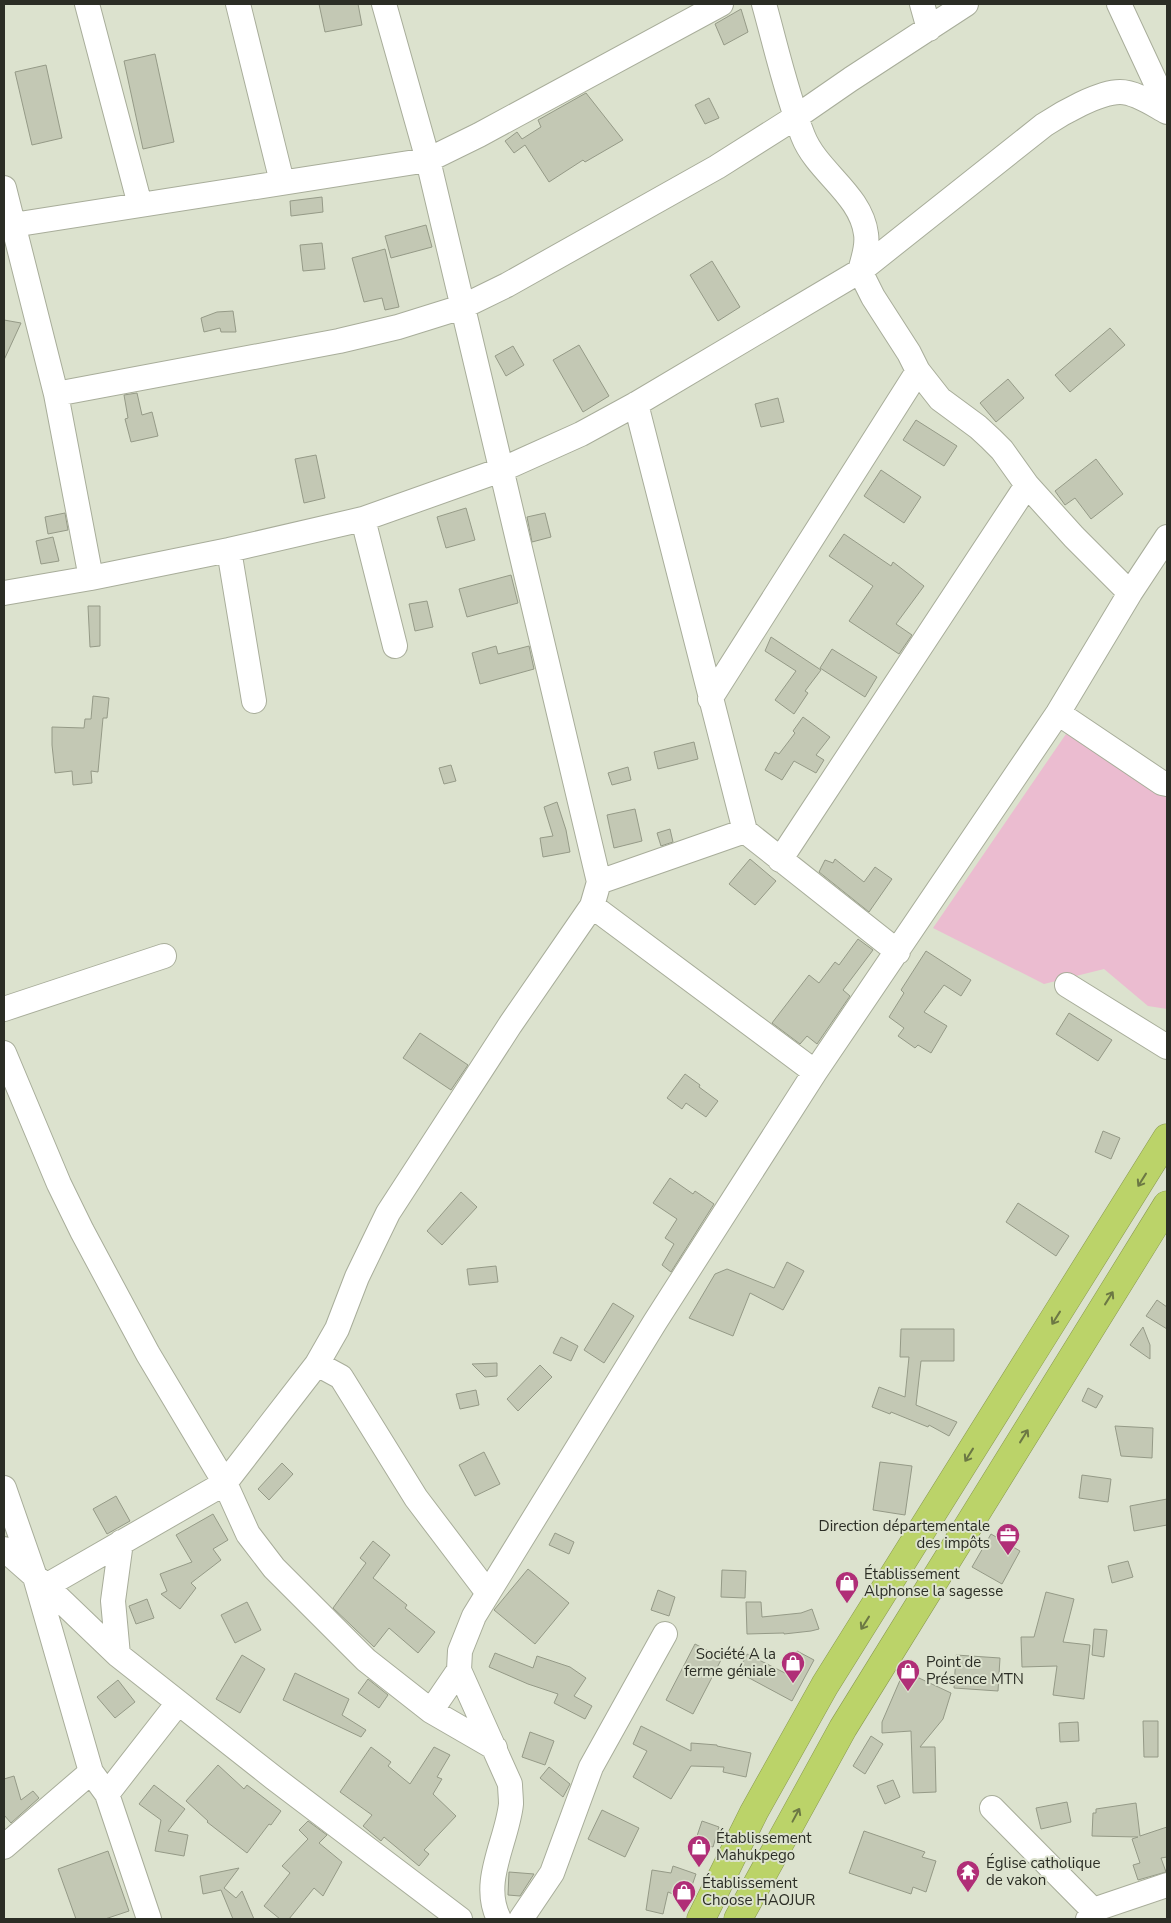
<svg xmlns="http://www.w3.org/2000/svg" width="1171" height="1923" viewBox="0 0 1171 1923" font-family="'Nunito Sans',sans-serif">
<rect width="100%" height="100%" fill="#dce2ce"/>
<path fill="#ebbcd0" d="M 1066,734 L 1167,796 L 1167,1009 L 1148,1006 L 1104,969 L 1044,984 L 933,928 Z"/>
<path fill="#c3c8b4" stroke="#959a87" d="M 319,4 L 358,4 L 362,25 L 325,32 Z
M 741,9 L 748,32 L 724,45 L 715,24 Z
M 155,54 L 174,142 L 143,149 L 124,61 Z
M 46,65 L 62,138 L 32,145 L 15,72 Z
M 586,93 L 623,140 L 585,162 L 583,160 L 549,182 L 525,145 L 514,153 L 505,141 L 517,132 L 522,139 L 541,127 L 538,120 Z
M 709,98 L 719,118 L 705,124 L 695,105 Z
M 322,197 L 323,212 L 291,216 L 290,201 Z
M 426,225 L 432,247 L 391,258 L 385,236 Z
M 322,243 L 325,269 L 303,271 L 300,245 Z
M 385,249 L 399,307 L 385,310 L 382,298 L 364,302 L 352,258 Z
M 712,261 L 740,307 L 718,321 L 690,275 Z
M 233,311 L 236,332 L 221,332 L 220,328 L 204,332 L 201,318 L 217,312 Z
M 4,320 L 21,323 L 4,360 Z
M 1110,328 L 1125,345 L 1070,392 L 1055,375 Z
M 579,345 L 609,396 L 583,412 L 553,360 Z
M 513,346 L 524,365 L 506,376 L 495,356 Z
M 1008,379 L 1024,398 L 996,422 L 980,403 Z
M 137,393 L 142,415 L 152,412 L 158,436 L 131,442 L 125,419 L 128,418 L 124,395 Z
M 778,398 L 784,422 L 761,427 L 755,404 Z
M 916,420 L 957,446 L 944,466 L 903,440 Z
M 316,455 L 325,498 L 304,503 L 295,459 Z
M 1096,459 L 1123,494 L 1091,519 L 1075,498 L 1065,505 L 1055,491 Z
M 881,470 L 921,497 L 904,523 L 864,496 Z
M 466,508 L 475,540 L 446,548 L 437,517 Z
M 65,513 L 68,530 L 48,534 L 45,517 Z
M 545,513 L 551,537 L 532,542 L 527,517 Z
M 844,534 L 891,566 L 893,562 L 924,586 L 896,624 L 912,635 L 899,654 L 849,621 L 873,586 L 829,556 Z
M 53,537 L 59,561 L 41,564 L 36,541 Z
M 511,575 L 518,603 L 467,617 L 459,589 Z
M 427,601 L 433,627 L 415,631 L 409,604 Z
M 88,606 L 100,606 L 100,646 L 90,647 Z
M 771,637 L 821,670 L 805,691 L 808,693 L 794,714 L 775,700 L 796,671 L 765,651 Z
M 496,646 L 498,654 L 529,646 L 534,669 L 480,684 L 472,653 Z
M 832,649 L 877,677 L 865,697 L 820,668 Z
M 93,696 L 109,698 L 107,718 L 103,718 L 98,772 L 91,771 L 92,783 L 73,785 L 72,771 L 55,773 L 52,745 L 52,727 L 84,728 L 85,719 L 91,719 Z
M 803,717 L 830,737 L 816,755 L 824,760 L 816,773 L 794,761 L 782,780 L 765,770 L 775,752 L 779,754 L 795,733 L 793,731 Z
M 694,742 L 698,759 L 658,769 L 654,752 Z
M 451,765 L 456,781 L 444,784 L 439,768 Z
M 628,767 L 631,780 L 612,785 L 608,773 Z
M 557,802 L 566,830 L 570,852 L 543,857 L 540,838 L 553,836 L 544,807 Z
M 635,809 L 642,841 L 614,848 L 607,815 Z
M 670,829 L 673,842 L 661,846 L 657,833 Z
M 750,859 L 776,881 L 755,905 L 729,884 Z
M 835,859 L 864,882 L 875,867 L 892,879 L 869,912 L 819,872 L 825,860 L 833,863 Z
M 858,939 L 873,950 L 843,990 L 850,996 L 817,1044 L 807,1036 L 800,1044 L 772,1023 L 809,975 L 819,983 L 835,962 L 839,965 Z
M 926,951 L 971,980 L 961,996 L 944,985 L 924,1012 L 947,1026 L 931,1053 L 918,1045 L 915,1048 L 898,1036 L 904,1028 L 889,1017 L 904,993 L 901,990 Z
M 1069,1013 L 1112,1040 L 1098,1061 L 1056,1034 Z
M 420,1033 L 468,1065 L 451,1090 L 403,1058 Z
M 685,1074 L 700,1085 L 699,1087 L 718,1101 L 706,1117 L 686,1103 L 682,1109 L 667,1098 Z
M 1103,1131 L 1120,1138 L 1111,1159 L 1095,1152 Z
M 670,1178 L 693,1194 L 695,1191 L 714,1204 L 671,1272 L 662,1265 L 674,1244 L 665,1238 L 677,1219 L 653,1203 Z
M 461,1192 L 477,1207 L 442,1245 L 427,1231 Z
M 1018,1203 L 1069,1236 L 1056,1256 L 1006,1222 Z
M 787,1262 L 804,1271 L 783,1310 L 750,1293 L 733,1336 L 689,1318 L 715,1274 L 727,1269 L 774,1288 Z
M 496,1266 L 498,1282 L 469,1285 L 467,1269 Z
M 1157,1300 L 1167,1307 L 1167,1329 L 1146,1316 Z
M 613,1303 L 634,1316 L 604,1363 L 584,1350 Z
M 1143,1327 L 1150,1345 L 1150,1359 L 1130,1345 Z
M 901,1329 L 954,1329 L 954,1361 L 921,1361 L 916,1405 L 957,1422 L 949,1436 L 929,1425 L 928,1427 L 891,1412 L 890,1414 L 872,1407 L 879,1387 L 905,1397 L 909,1357 L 900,1357 Z
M 561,1337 L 578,1346 L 571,1361 L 553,1353 Z
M 497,1363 L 497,1376 L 485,1377 L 472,1364 Z
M 540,1365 L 552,1377 L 518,1411 L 507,1399 Z
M 1088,1388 L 1103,1396 L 1096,1408 L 1082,1401 Z
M 476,1390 L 479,1405 L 460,1409 L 456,1394 Z
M 1115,1426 L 1153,1428 L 1152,1458 L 1121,1456 Z
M 484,1452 L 500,1484 L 475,1496 L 459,1465 Z
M 880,1462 L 912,1466 L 905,1515 L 873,1510 Z
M 282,1463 L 293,1474 L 269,1500 L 258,1489 Z
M 1082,1475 L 1111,1479 L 1108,1502 L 1079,1498 Z
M 116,1496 L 130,1521 L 107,1534 L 93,1509 Z
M 1167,1499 L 1167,1525 L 1134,1531 L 1130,1506 Z
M 213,1514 L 228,1540 L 213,1549 L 221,1560 L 191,1583 L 196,1588 L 180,1609 L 161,1594 L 167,1591 L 160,1574 L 192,1562 L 176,1535 Z
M 555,1533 L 574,1542 L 569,1554 L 549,1545 Z
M 991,1534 L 1020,1551 L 1002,1584 L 972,1567 Z
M 373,1541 L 390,1555 L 373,1578 L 407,1605 L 405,1608 L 435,1632 L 418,1653 L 389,1628 L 374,1647 L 333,1608 L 366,1563 L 360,1558 Z
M 1128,1561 L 1133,1577 L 1112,1583 L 1108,1566 Z
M 528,1569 L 569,1603 L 535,1644 L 494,1610 Z
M 722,1570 L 746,1571 L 745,1598 L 721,1597 Z
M 658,1590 L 675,1597 L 669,1616 L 651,1610 Z
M 1046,1592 L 1074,1599 L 1063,1642 L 1090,1645 L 1084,1699 L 1053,1695 L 1057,1666 L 1022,1667 L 1021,1637 L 1034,1637 Z
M 147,1599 L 154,1618 L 136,1624 L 129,1606 Z
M 247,1602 L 261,1630 L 235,1643 L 221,1615 Z
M 746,1602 L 761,1602 L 762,1617 L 801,1613 L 812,1609 L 819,1629 L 811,1631 L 784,1634 L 784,1633 L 747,1634 Z
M 1094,1629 L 1107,1630 L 1104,1657 L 1092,1655 Z
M 695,1644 L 722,1658 L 693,1714 L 666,1700 Z
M 797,1651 L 814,1660 L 792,1701 L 738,1672 L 747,1654 L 785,1673 Z
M 495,1653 L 533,1668 L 537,1656 L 570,1667 L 586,1678 L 574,1696 L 592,1706 L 585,1719 L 554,1703 L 558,1694 L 528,1684 L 489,1667 Z
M 242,1655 L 265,1669 L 240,1713 L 216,1699 Z
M 956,1655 L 1000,1658 L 998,1691 L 954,1688 Z
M 904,1671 L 951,1693 L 943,1719 L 920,1747 L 935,1747 L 936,1792 L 913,1793 L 911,1731 L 882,1733 L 882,1722 Z
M 295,1673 L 349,1699 L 342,1715 L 366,1730 L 361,1737 L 283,1700 Z
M 368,1679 L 388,1695 L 379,1708 L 358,1693 Z
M 118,1680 L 135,1702 L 115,1718 L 97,1697 Z
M 1143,1721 L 1158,1721 L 1158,1757 L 1144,1757 Z
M 1078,1722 L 1079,1741 L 1060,1742 L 1059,1723 Z
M 641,1726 L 691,1751 L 691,1743 L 717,1745 L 717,1746 L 751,1753 L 746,1777 L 723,1772 L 724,1767 L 691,1766 L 671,1799 L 633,1777 L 647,1751 L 633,1744 Z
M 530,1732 L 554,1741 L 545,1765 L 522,1757 Z
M 871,1736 L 883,1744 L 865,1774 L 853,1766 Z
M 371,1747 L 391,1762 L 388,1766 L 410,1784 L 434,1747 L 450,1755 L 437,1777 L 442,1779 L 433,1794 L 456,1816 L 424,1850 L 429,1854 L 419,1866 L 384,1837 L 381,1841 L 363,1826 L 372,1815 L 340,1792 Z
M 218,1765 L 244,1789 L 247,1785 L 281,1811 L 271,1825 L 269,1824 L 247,1853 L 207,1822 L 208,1821 L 186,1801 Z
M 549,1767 L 570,1784 L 563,1797 L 540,1778 Z
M 14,1776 L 21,1800 L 33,1791 L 39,1798 L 11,1823 L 4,1815 L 4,1779 Z
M 893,1780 L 900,1797 L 885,1804 L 877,1786 Z
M 154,1785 L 185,1809 L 168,1831 L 188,1835 L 184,1856 L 155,1851 L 161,1820 L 139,1804 Z
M 1067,1802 L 1071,1822 L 1041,1829 L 1036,1808 Z
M 1136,1803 L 1140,1836 L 1167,1827 L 1167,1857 L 1161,1858 L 1166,1872 L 1138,1880 L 1133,1865 L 1140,1863 L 1132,1839 L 1138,1837 L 1092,1836 L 1093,1813 L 1096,1813 L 1096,1809 Z
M 602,1810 L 639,1828 L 625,1857 L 588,1839 Z
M 308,1821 L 327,1835 L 319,1843 L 342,1862 L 323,1896 L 314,1888 L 289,1919 L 280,1919 L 264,1906 L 290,1873 L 282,1866 L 308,1839 L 299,1830 Z
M 702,1821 L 719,1827 L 713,1847 L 695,1842 Z
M 864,1831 L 925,1852 L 922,1857 L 936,1861 L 926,1892 L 913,1887 L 911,1894 L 849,1873 Z
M 108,1851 L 129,1911 L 105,1919 L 76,1919 L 58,1869 Z
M 673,1866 L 696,1874 L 687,1900 L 668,1892 L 663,1914 L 646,1910 L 652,1870 L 671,1873 Z
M 239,1868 L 224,1888 L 236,1898 L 242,1891 L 254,1919 L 233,1919 L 221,1890 L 203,1894 L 200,1876 Z
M 509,1872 L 534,1874 L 520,1896 L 508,1895 Z"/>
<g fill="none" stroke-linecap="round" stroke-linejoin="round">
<g stroke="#a8ad9a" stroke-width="26">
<path id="minor" d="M 87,4 L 140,205
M 238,4 L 282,182
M 764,4 C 776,47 786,93 803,136 C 817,172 861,194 866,234 C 868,247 863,259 860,271 L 873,297 L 909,353 L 918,371 L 940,399 L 978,427 L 991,439 L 1002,450 L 1027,485 L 1074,537 L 1130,593
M 922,4 L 929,29
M 1119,4 L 1167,107
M 4,188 L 56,394 L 91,578 L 229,550 L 363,519 L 501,470 L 581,434 L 636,404 L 860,271 L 1044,125 C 1062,113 1099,92 1120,92 C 1136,92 1154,105 1167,112
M 13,225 L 428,160 L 479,135 L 721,4
M 56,394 L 339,341 L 398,327 L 462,307 L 507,285 L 717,167 L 796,117 L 851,79 L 966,4
M 636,404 L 745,831 L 898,952
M 363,519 L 395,646
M 229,550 L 254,701
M 4,593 L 91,578
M 710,699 L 918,371
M 1058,713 L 1162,783 L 1167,784
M 780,860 L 1027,485
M 599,882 L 745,831
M 592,906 L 815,1072
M 1067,985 L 1167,1047
M 4,1009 L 164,956
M 4,1053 L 59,1184 L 82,1231 L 148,1354 L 225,1483 L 248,1534 L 274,1568 L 366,1660 L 431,1711 L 495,1748
M 317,1364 L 341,1377 L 416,1498 L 488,1593
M 4,1488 L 35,1577 L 91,1772 L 4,1847
M 4,1549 L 46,1586 L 118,1655 L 274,1778 L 460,1919
M 46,1586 L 225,1483 L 317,1364 L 337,1329 L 357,1277 L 388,1213 L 510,1025 L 592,906 L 599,882 L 428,160 L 384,4
M 118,1655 L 113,1601 L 121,1542
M 431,1711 L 459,1670
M 91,1772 L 107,1794 L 149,1919
M 107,1794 L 178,1703
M 992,1808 L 1093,1910
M 499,1919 C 480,1882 507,1842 511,1804 C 511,1797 510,1790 510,1784 L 459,1670 L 460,1651 L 474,1616 L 655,1322 L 815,1072 L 1058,713 L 1130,593 L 1167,537
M 521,1919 L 552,1873 L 591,1767 L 665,1634
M 1088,1919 L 1093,1910 L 1167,1885"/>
</g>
<g stroke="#899951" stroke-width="29">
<path id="highway" d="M 701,1919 L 754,1812 L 825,1685 L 1167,1138
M 738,1919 L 843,1728 L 1167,1205"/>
</g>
<use href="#minor" stroke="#fff" stroke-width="24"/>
<use href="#highway" stroke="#bbd369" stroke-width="28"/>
</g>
<defs><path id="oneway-shaft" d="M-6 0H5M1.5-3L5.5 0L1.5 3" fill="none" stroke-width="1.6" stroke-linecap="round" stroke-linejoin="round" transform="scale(1.25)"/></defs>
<g stroke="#6c7844">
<use href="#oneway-shaft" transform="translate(1142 1180) rotate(122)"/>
<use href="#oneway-shaft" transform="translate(1109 1298) rotate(-58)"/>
<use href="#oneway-shaft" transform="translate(1056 1318) rotate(122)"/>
<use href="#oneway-shaft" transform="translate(1024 1436) rotate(-58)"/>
<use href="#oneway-shaft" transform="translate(969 1455) rotate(122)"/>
<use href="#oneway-shaft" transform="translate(865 1623) rotate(122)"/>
<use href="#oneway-shaft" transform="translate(796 1815) rotate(-62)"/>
</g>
<defs>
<g id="office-pin" transform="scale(1.25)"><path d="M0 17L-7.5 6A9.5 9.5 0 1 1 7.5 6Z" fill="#b02e77" stroke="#dce2ce"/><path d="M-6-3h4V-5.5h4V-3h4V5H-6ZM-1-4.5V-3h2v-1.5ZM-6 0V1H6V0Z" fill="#fff"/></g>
<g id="shop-pin" transform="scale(1.25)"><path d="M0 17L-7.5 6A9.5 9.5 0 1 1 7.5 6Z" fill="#b02e77" stroke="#dce2ce"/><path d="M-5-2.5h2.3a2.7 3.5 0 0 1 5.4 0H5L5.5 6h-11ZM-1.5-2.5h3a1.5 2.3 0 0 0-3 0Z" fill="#fff"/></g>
<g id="temple-pin" transform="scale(1.25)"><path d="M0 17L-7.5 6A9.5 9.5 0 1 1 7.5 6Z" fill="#b02e77" stroke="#dce2ce"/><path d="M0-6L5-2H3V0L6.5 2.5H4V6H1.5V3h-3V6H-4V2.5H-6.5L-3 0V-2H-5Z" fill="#fff"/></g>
</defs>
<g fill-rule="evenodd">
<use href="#office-pin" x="1008" y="1535"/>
<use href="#shop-pin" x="847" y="1583"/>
<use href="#shop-pin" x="793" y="1663"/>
<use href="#shop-pin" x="908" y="1671"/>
<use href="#shop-pin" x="699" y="1847"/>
<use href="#temple-pin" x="968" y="1872"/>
<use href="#shop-pin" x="684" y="1892"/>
</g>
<g text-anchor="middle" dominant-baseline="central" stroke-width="4" stroke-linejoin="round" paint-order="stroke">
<g font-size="15" fill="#2b2d25" stroke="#dce2ce" text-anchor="start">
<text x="990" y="1526" text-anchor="end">Direction départementale<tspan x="990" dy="17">des impôts</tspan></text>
<text x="864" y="1574">Établissement<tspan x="864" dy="17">Alphonse la sagesse</tspan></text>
<text x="776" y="1654" text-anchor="end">Société A la<tspan x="776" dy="17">ferme géniale</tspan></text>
<text x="926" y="1662">Point de<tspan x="926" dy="17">Présence MTN</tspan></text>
<text x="716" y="1838">Établissement<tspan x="716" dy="17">Mahukpego</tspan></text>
<text x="986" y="1863">Église catholique<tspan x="986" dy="17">de vakon</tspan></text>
<text x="702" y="1883">Établissement<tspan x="702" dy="17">Choose HAOJUR</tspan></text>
</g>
</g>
<rect width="1171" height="1923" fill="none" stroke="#2b2d25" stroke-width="10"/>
</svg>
